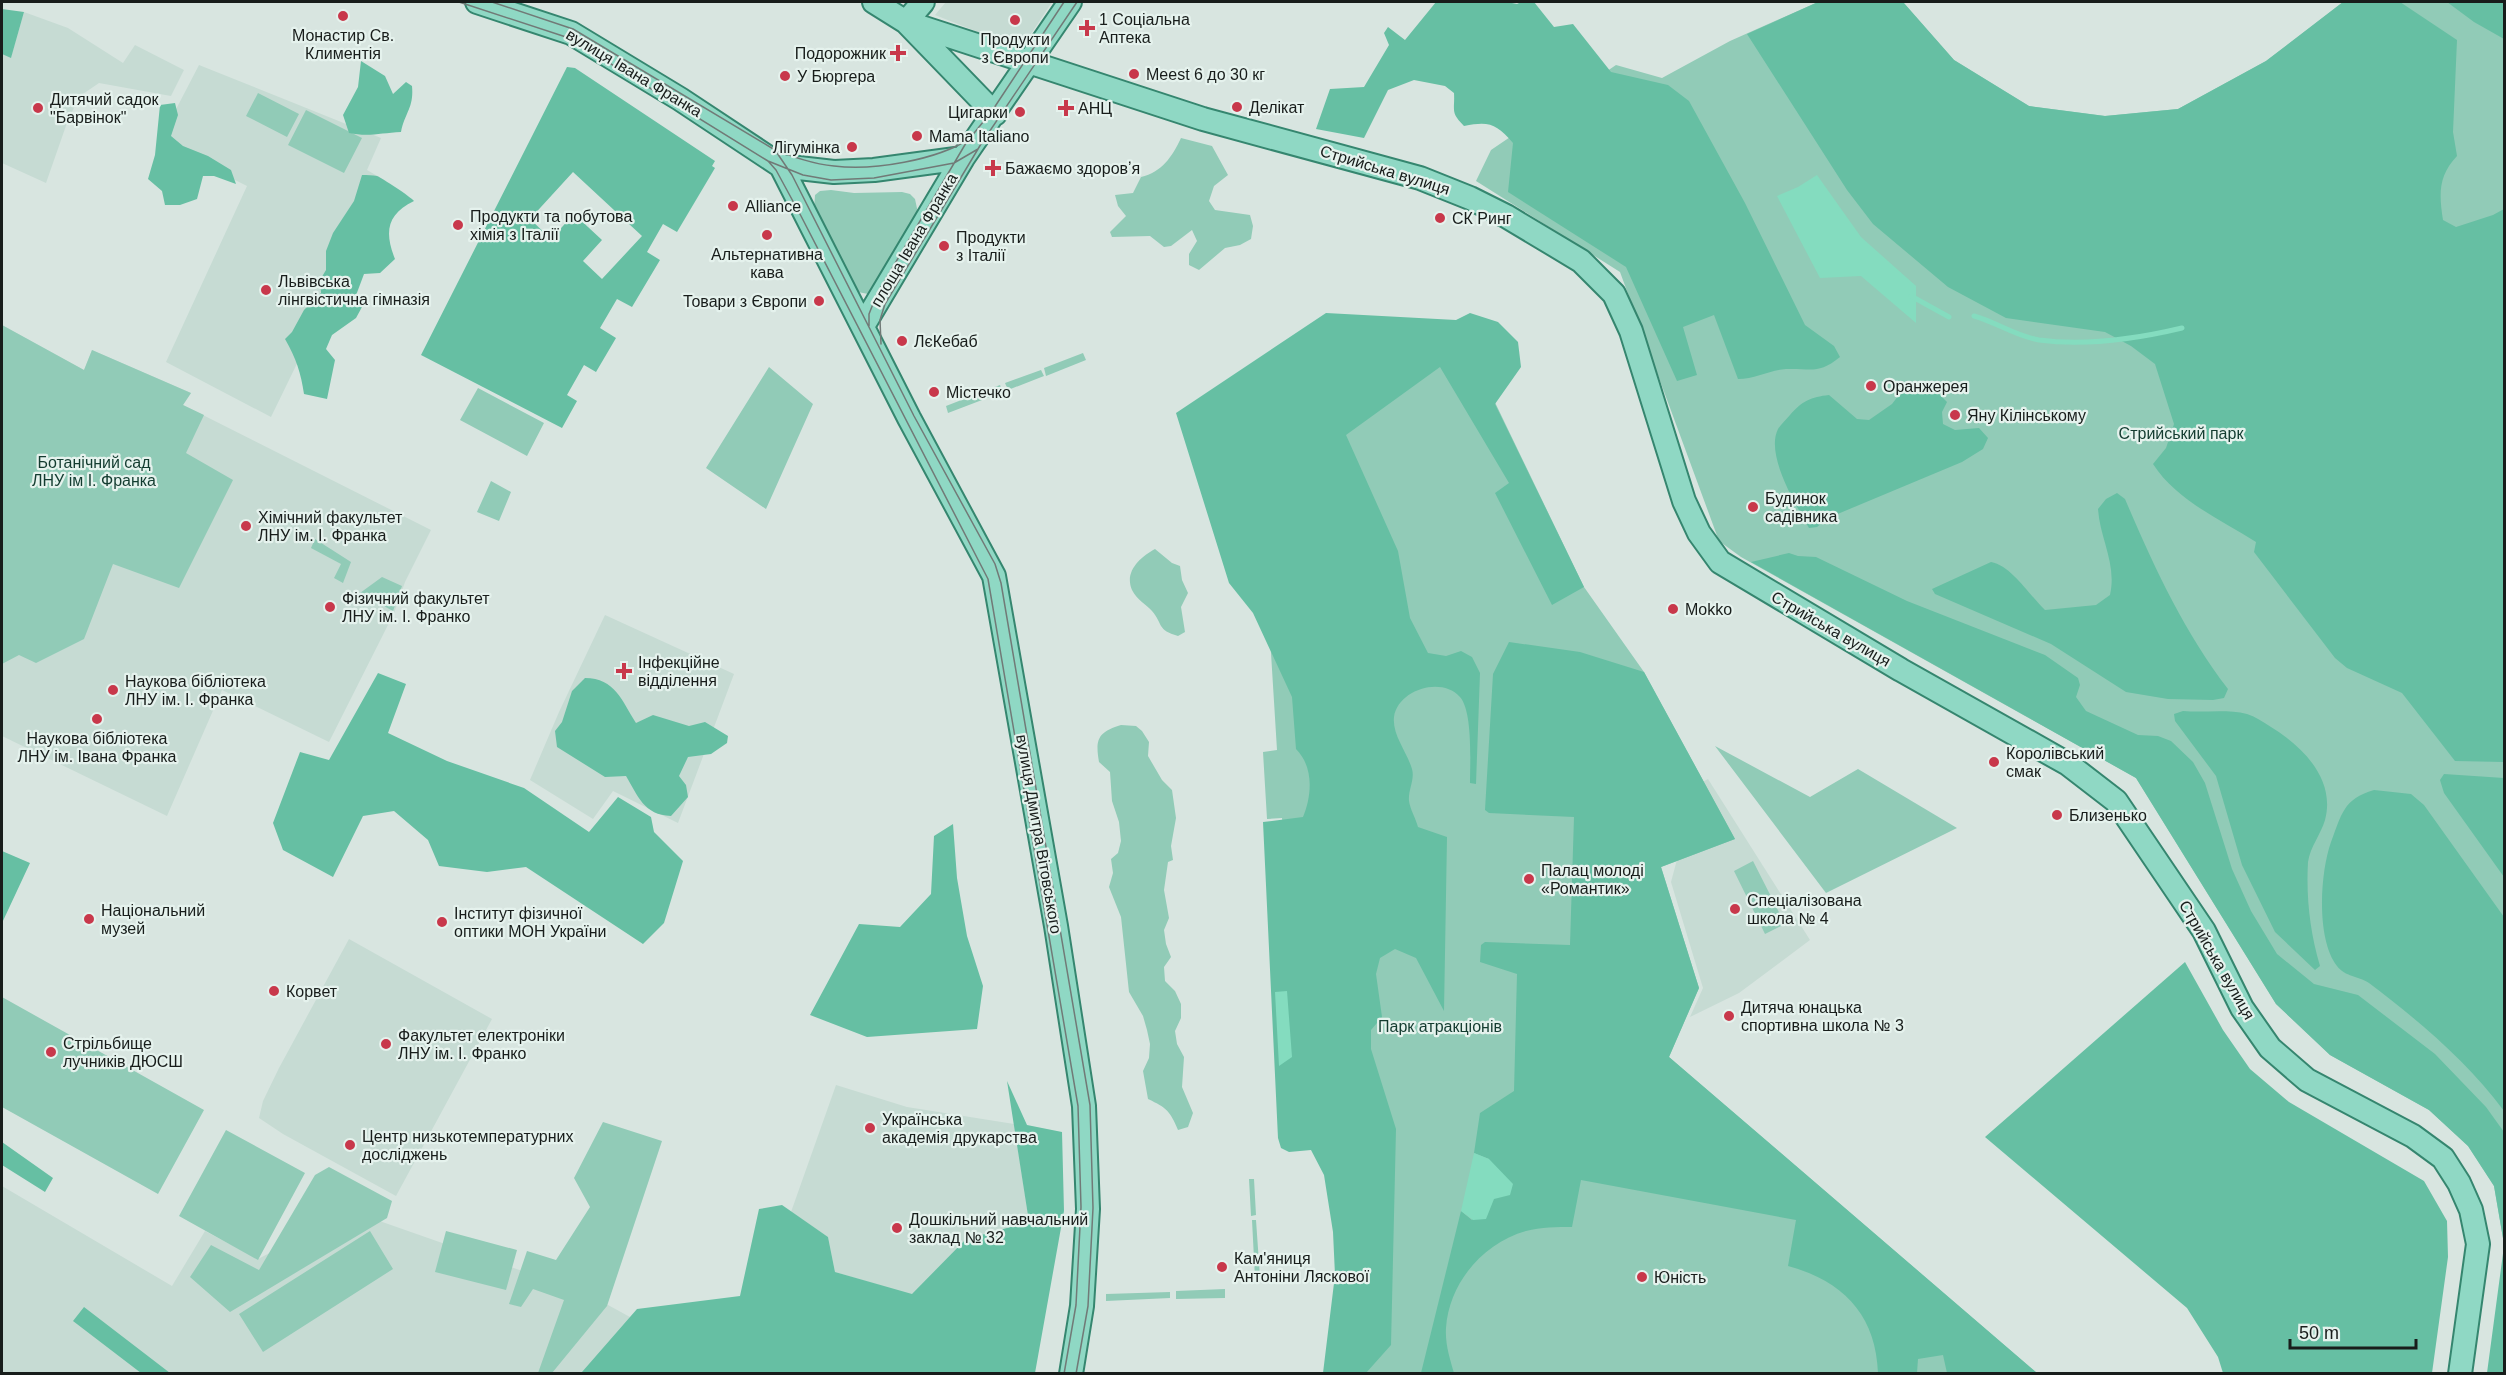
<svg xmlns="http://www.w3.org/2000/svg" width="2506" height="1375" viewBox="0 0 2506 1375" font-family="Helvetica,sans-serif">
<rect width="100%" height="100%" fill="#d8e5e0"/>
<path fill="#c6dbd3" d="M 946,2 L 1052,2 L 1021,49 L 935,15 Z
M 24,12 L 68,28 L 123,63 L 135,45 L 184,70 L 171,96 L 99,83 L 80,96 L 68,120 L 46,183 L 2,163 L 2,54 L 11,57 Z
M 199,65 L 381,138 L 367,170 L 386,181 L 271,417 L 166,362 L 247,186 L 159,142 Z
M 2,325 L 84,370 L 92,350 L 191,393 L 183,405 L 431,530 L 405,582 L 394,613 L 329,742 L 222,690 L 167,816 L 2,736 Z
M 605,615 L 734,674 L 678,823 L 613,791 L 593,819 L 530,780 L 559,712 Z
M 1708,779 L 1810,940 L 1739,993 L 1690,1017 L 1703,988 L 1671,882 L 1685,830 L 1679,795 Z
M 349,939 L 492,1019 L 396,1196 L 283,1134 L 259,1118 L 263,1101 L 279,1068 Z
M 836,1085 L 907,1107 L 1014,1124 L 1029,1222 L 966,1239 L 912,1295 L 835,1272 L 828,1237 L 791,1212 Z
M 2,1186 L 172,1286 L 205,1231 L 258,1259 L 351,1211 L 588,1294 L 732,1373 L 2,1373 Z"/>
<path fill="#91cbb7" d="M 1818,2 L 1903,2 L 1954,60 L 2029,106 L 2105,116 L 2178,109 L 2266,61 L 2343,2 L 2504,2 L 2504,1244 L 2494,1186 L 2468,1146 L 2429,1110 L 2330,1055 L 2276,1004 L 2136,778 L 1741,557 L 1719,541 L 1620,272 L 1476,181 L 1491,150 L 1616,65 L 1662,78 L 1730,41 Z
M 258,93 L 299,114 L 287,137 L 246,116 Z
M 306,110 L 362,138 L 344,173 L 288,145 Z
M 1181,138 L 1212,146 L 1228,175 L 1214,186 L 1209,201 L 1215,210 L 1250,215 L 1253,226 L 1251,239 L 1240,245 L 1225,248 L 1199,270 L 1189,265 L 1189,254 L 1197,241 L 1192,230 L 1171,246 L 1164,247 L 1150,236 L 1112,237 L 1110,232 L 1126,216 L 1118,206 L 1115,195 L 1133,193 L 1141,177 C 1162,172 1172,157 1181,138 Z
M 831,190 L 854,193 L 902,192 L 910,194 L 915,199 L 918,213 L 868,294 L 858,292 L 853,287 L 814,210 L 815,195 L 820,191 Z
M 2,325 L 84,370 L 92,350 L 191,393 L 183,405 L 204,415 L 186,453 L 233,480 L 179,588 L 113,564 L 84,639 L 36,663 L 19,655 L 2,664 Z
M 1332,328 L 1464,338 L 1584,587 L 1644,672 L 1735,839 L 1661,867 L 1699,988 L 1669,1057 L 2037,1373 L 1336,1373 L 1351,1228 L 1298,1080 L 1282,818 L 1267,819 L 1263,752 L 1277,750 L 1270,637 Z
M 1083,353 L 1086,360 L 1046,376 L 1044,368 Z
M 769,367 L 813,404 L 766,509 L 706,468 Z
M 1041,370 L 1044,376 L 1008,390 L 1005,383 Z
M 1000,385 L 1003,392 L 948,413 L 946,406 Z
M 478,388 L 544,423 L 527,456 L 460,420 Z
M 491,481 L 511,492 L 499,521 L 477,512 Z
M 315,539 L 351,562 L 343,583 L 334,578 L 341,564 L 311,548 Z
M 1155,549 L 1172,563 L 1180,566 L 1182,580 L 1188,593 L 1181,607 L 1185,632 L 1178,636 C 1157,630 1163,624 1152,611 C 1146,604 1137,600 1132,590 C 1124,572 1140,557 1155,549 Z
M 382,577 L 402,586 L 393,611 L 360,593 Z
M 1121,725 L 1136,726 L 1142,731 L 1149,742 L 1148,756 L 1162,780 L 1172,790 L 1176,818 L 1171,846 L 1173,860 L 1168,862 L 1164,890 L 1169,918 L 1164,930 L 1166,944 L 1171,957 L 1164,967 L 1165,981 L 1175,991 L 1181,1004 L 1181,1018 L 1175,1031 L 1177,1044 L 1184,1057 L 1182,1087 L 1193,1113 L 1188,1127 L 1178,1130 C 1170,1111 1167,1108 1148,1099 L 1143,1071 L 1149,1058 L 1150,1044 L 1147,1030 L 1143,1016 L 1129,992 L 1121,917 L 1109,887 L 1113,873 L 1111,859 L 1118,853 L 1121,841 L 1119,822 L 1112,801 L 1110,772 L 1099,762 C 1095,739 1098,732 1121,725 Z
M 1715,746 L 1810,797 L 1858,769 L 1957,828 L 1826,893 Z
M 1753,861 L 1785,924 L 1765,934 L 1734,871 Z
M 2,997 L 204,1110 L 158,1194 L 2,1107 Z
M 603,1122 L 662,1141 L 607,1306 L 552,1373 L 538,1373 L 564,1300 L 533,1289 L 521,1307 L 509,1304 L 527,1251 L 556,1260 L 590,1207 L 574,1178 Z
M 226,1130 L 305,1173 L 258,1260 L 179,1216 Z
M 329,1167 L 392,1201 L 387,1218 L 230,1312 L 190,1277 L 211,1245 L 259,1270 L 315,1175 Z
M 1249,1179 L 1254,1179 L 1256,1215 L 1251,1216 Z
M 1252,1220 L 1256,1220 L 1260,1277 L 1255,1278 Z
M 370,1231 L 393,1269 L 263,1352 L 239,1314 Z
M 446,1231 L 517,1250 L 506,1290 L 435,1272 Z
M 1225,1289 L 1225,1298 L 1176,1299 L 1176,1291 Z
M 1170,1292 L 1170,1298 L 1106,1301 L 1106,1294 Z"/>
<path fill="#66bfa3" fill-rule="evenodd" d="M 1436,2 L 1507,2 L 1517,4 L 1521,2 L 1534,2 L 1554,27 L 1573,24 L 1611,72 L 1668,85 L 1689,101 L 1745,203 L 1805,325 L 1834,346 L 1840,357 C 1818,375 1811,368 1786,369 C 1770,370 1755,379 1738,379 L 1714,315 L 1683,327 L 1697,375 L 1677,381 L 1626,267 L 1508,192 L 1513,143 C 1496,124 1490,121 1464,126 C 1450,112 1455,111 1454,93 L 1445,86 L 1414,80 L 1388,90 L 1364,138 L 1316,129 L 1330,89 L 1364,87 L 1389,45 L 1384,33 L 1388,27 L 1405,40 Z
M 1818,2 L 1903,2 L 1954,60 L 2029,106 L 2105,116 L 2178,109 L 2266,61 L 2343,2 L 2400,2 L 2457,40 L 2453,132 L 2457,156 C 2438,176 2439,194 2443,220 L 2456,227 L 2493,215 L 2504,209 L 2504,762 L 2455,761 L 2402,693 L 2347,668 L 2335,658 L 2254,552 L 2256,542 C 2220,519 2177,501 2153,464 L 2166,448 L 2174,424 L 2155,364 L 2131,346 L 2105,332 L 2006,318 L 1948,287 L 1873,224 L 1847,190 L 1747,34 Z
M 2447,2 L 2504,2 L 2504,39 L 2474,22 Z
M 2,9 L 24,12 L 11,58 L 2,54 Z
M 361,61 L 385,76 L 393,94 L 406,82 L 412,86 C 414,108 405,112 401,132 C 381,133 368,137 349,133 L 343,115 L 358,87 Z
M 567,67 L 575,68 L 715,161 L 712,166 L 715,168 L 677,232 L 663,224 L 647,252 L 660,260 L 632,307 L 617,299 L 600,328 L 616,338 L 596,372 L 584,365 L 567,395 L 577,401 L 562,428 L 421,355 ZM 573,172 L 642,236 L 602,279 L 583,261 L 602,240 L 574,214 L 551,239 L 530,219 Z
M 175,103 L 178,115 L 171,136 L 183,146 L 208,156 L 231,170 L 236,184 L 214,176 L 203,176 L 197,199 L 180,205 L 165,205 L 162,191 L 148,179 L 155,155 L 160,105 Z
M 362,175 C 367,175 373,175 377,176 C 382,178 411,197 414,201 C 387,214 384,232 395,259 L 380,273 L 364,274 L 355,298 L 362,307 L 356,318 L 332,335 L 326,349 L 335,360 L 327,399 L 304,394 C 301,373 296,358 285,339 L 292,332 L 304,310 L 321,293 L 320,280 L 326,270 L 326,251 L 333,233 L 354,201 Z
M 1326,313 L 1456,320 L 1470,313 L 1498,322 L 1518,342 L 1521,367 L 1495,404 L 1584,587 L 1552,605 L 1495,493 L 1509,483 L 1440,367 L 1346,435 L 1398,551 L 1410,618 L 1428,653 L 1446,656 L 1461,651 L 1472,657 L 1480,673 L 1476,784 L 1470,783 C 1470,763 1473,712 1460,697 C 1441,676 1398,690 1394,717 C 1392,735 1407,752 1412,769 C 1415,779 1408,790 1409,801 C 1410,809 1416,819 1418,827 L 1447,837 L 1444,1011 L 1416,958 L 1395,949 L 1380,958 L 1376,974 L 1382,1017 L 1371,1030 L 1371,1049 L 1396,1129 L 1391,1345 L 1366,1373 L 1323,1373 L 1335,1275 L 1333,1232 L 1324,1175 L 1311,1150 L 1289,1152 L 1281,1148 L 1278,1138 L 1263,822 L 1303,817 C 1312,795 1314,767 1296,749 L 1292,697 L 1253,613 L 1229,583 L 1176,413 Z
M 1920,383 L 1931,386 L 1947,402 L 1942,412 L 1943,424 L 1955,430 L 1979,428 L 1988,438 L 1983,449 L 1962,462 L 1828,518 L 1817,527 L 1809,528 C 1796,505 1765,455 1778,429 C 1781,424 1786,420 1790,415 C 1802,401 1811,397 1829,395 L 1857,419 L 1869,420 L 1892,404 L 1905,387 Z
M 2117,493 L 2125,499 C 2154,567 2183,630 2228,689 L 2224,698 L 2213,700 L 2168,699 L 2126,692 L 2051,644 L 1935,594 L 1932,589 L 1991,562 C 2012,566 2029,595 2045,610 L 2096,605 L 2110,595 C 2117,564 2100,539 2098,509 L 2106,499 Z
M 1789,553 L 1798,556 L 1816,557 L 1907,601 L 2045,655 L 2078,678 L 2080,685 L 2076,697 L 2086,711 L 2138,735 L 2158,736 L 2171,741 L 2193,762 L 2205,783 L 2232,869 L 2251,911 L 2277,954 L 2314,984 L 2358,995 L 2435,1054 L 2486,1107 L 2504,1132 L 2504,1244 L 2494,1186 L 2468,1146 L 2429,1110 L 2330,1055 L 2276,1004 L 2136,778 L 1751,562 Z
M 1509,642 L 1580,652 L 1644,672 L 1735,839 L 1661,867 L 1699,988 L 1669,1057 L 2037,1373 L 1947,1373 L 1943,1355 L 1918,1359 L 1917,1373 L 1878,1373 C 1876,1315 1843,1281 1788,1266 L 1796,1220 L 1581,1180 L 1572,1227 C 1557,1227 1541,1227 1526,1231 C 1483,1243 1449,1283 1446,1328 C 1445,1344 1450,1359 1454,1373 L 1421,1373 L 1461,1211 L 1472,1220 L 1489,1159 L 1474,1153 L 1480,1113 L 1514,1091 L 1517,974 L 1480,962 L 1481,945 L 1485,942 L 1570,945 L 1574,817 L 1489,813 L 1485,810 L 1493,674 Z
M 378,673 L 406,684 L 388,733 L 447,761 L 524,788 L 589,832 L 618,797 L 651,817 L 654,832 L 683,861 L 664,923 L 643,944 L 526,867 L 487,872 L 439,866 L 428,840 L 394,811 L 363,816 L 333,877 L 283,850 L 273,823 L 300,752 L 329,760 Z
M 585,678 C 615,678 622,701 636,723 L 653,715 L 689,726 L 705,722 L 728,736 L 727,743 L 711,754 L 688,757 L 679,776 L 686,785 L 688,797 L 671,816 C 644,815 638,796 626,776 L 605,777 L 557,747 L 555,731 L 562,722 L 572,691 Z
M 2183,711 C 2203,713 2227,709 2247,714 C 2256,717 2263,722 2271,727 C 2302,746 2336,779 2325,820 C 2321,834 2310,847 2308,862 C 2306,898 2310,932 2320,966 L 2315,970 L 2275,932 L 2242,865 L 2216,776 L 2175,721 L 2174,714 Z
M 2444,774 L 2504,778 L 2504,877 L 2444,793 L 2440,780 Z
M 2374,790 L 2411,794 L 2424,805 L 2504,917 L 2504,1111 C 2467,1061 2419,1021 2369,983 C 2359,976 2345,977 2337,966 C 2316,939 2320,873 2331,842 C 2342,814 2343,799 2374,790 Z
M 953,824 L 957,878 L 967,936 L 983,986 L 977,1029 L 867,1037 L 810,1015 L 859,924 L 900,927 L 931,894 L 934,836 Z
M 2,851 L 30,863 L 2,923 Z
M 2185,962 L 2223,1030 L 2250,1069 L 2289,1102 L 2424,1181 L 2447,1221 L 2448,1257 L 2432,1373 L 2223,1373 L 2218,1357 L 2187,1308 L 1985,1137 Z
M 1007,1081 L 1027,1125 L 1062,1132 L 1064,1211 L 1035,1373 L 582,1372 L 637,1309 L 740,1296 L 759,1209 L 782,1205 L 828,1237 L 835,1272 L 912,1294 L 966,1239 L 1029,1222 Z
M 2,1142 L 53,1178 L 45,1192 L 2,1165 Z
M 2504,1246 L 2504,1373 L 2487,1373 Z
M 84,1307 L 170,1373 L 141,1373 L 73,1321 Z"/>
<path fill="#84dcbf" d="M 1817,175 L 1861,237 L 1916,286 L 1916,323 L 1861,276 L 1820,278 L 1777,196 L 1798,187 Z
M 1287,991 L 1292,1057 L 1279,1066 L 1275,992 Z
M 1474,1153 L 1489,1159 L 1513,1184 L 1510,1195 L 1494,1199 L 1486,1219 L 1473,1220 L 1461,1211 Z"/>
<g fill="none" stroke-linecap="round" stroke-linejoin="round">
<path stroke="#84dcbf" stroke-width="5" d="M 1911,296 L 1949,317
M 1974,316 C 1996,322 2015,336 2039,340 C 2085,346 2136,339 2182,328"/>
<g stroke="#35866f" stroke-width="26">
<path id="major" d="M 477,2 L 571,33 L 680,99 L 781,166 L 909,418 L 994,576 L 1056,926 L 1084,1106 L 1088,1209 L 1082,1306 L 1071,1374
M 874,2 L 906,22 L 1203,119 L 1420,178 L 1470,198 L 1506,216 L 1581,261 L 1614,294 L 1631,331 L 1684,501 L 1699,533 L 1720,562 L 1901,670 L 2068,764 L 2116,801 L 2204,931 L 2242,1008 L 2270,1048 L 2307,1080 L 2413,1136 L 2443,1158 L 2459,1183 L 2471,1210 L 2478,1244 L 2460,1374
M 906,22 L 923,2
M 907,23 L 995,114
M 781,166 L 834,172 L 874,170 L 963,158
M 863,326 L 963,158 L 1070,2"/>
</g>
<use href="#major" stroke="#8fd8c4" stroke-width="22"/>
<path stroke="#717a77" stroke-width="1.5" d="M 459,2 L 569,38 L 768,161 L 803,175 L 831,180 L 874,178 L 954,163 L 978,149
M 492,2 L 573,29 L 775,150 C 794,157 813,164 834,166 C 873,171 937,160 969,139
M 775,150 L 792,175 L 914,416 L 995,564 L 1001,583 L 1090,1105 L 1093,1208 L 1088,1306 L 1076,1374
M 768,161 L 776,170 L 801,216 L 988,579 L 1078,1106 L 1081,1207 L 1076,1305 L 1064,1374
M 869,326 L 869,314 L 877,294 L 966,143 L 992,111 L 1064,2
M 881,344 L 880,320 L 885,304 L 981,144 L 1077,2"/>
</g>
<g fill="#c8384b" stroke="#e5f2ed" stroke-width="2">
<circle cx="343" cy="16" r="6"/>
<circle cx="1015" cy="20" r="6"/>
<path d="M1084 19h6v6h6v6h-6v6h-6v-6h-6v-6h6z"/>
<path d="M895 44h6v6h6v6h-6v6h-6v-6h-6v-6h6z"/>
<circle cx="1134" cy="74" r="6"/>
<circle cx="785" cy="76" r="6"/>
<circle cx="1237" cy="107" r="6"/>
<circle cx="38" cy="108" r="6"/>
<path d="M1063 99h6v6h6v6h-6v6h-6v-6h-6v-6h6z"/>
<circle cx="1020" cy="112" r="6"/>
<circle cx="917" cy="136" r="6"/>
<circle cx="852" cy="147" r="6"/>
<path d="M990 159h6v6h6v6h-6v6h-6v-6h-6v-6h6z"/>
<circle cx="733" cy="206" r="6"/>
<circle cx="1440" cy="218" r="6"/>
<circle cx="458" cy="225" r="6"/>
<circle cx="767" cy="235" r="6"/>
<circle cx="944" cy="246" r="6"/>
<circle cx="266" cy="290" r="6"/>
<circle cx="819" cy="301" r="6"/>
<circle cx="902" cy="341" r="6"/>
<circle cx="1871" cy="386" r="6"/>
<circle cx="934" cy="392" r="6"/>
<circle cx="1955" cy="415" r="6"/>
<circle cx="1753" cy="507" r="6"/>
<circle cx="246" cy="526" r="6"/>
<circle cx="330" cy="607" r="6"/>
<circle cx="1673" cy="609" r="6"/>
<path d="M621 662h6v6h6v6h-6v6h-6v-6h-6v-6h6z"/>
<circle cx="113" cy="690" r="6"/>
<circle cx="97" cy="719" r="6"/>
<circle cx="1994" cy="762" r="6"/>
<circle cx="2057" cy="815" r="6"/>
<circle cx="1529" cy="879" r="6"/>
<circle cx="1735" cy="909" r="6"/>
<circle cx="89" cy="919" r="6"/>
<circle cx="442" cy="922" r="6"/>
<circle cx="274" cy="991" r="6"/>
<circle cx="1729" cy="1016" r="6"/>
<circle cx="386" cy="1044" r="6"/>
<circle cx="51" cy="1052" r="6"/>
<circle cx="870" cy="1128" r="6"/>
<circle cx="350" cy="1145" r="6"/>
<circle cx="897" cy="1228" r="6"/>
<circle cx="1222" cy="1267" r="6"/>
<circle cx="1642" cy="1277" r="6"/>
</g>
<g text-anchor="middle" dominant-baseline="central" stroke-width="4.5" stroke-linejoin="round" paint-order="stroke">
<g font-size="16" fill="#181d1b" stroke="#e5f2ed" text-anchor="start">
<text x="1099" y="19">1 Соціальна<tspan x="1099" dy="18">Аптека</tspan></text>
<text x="343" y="35" text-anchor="middle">Монастир Св.<tspan x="343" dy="18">Климентія</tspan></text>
<text x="1015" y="39" text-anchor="middle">Продукти<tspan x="1015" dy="18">з Європи</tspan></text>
<text x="886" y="53" text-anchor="end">Подорожник</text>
<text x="1146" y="74">Meest 6 до 30 кг</text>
<text x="797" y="76">У Бюргера</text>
<text x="50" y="99">Дитячий садок<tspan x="50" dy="18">"Барвінок"</tspan></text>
<text x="1249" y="107">Делікат</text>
<text x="1078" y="108">АНЦ</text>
<text x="1008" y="112" text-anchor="end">Цигарки</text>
<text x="929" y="136">Mama Italiano</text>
<text x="840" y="147" text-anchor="end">Лігумінка</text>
<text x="1005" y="168">Бажаємо здоровʼя</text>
<text x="745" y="206">Alliance</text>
<text x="470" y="216">Продукти та побутова<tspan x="470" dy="18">хімія з Італії</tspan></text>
<text x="1452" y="218">СК Ринг</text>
<text x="956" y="237">Продукти<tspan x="956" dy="18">з Італії</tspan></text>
<text x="767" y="254" text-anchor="middle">Альтернативна<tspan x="767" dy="18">кава</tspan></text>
<text x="278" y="281">Львівська<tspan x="278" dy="18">лінгвістична гімназія</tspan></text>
<text x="807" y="301" text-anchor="end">Товари з Європи</text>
<text x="914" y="341">ЛєКебаб</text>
<text x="1883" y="386">Оранжерея</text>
<text x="946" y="392">Мiстечко</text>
<text x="1967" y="415">Яну Кілінському</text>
<text x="1765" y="498">Будинок<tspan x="1765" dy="18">садівника</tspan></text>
<text x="258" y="517">Хімічний факультет<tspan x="258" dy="18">ЛНУ ім. І. Франка</tspan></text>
<text x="342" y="598">Фізичний факультет<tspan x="342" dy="18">ЛНУ ім. І. Франко</tspan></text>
<text x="1685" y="609">Mokko</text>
<text x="638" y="662">Інфекційне<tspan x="638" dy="18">відділення</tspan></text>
<text x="125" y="681">Наукова бібліотека<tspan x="125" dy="18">ЛНУ ім. І. Франка</tspan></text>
<text x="97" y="738" text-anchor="middle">Наукова бібліотека<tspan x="97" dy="18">ЛНУ ім. Івана Франка</tspan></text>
<text x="2006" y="753">Королівський<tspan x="2006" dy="18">смак</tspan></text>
<text x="2069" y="815">Близенько</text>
<text x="1541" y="870">Палац молоді<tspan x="1541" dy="18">«Романтик»</tspan></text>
<text x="1747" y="900">Спеціалізована<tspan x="1747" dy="18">школа № 4</tspan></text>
<text x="101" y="910">Національний<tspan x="101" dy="18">музей</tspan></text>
<text x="454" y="913">Інститут фізичної<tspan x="454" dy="18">оптики МОН України</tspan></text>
<text x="286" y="991">Корвет</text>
<text x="1741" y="1007">Дитяча юнацька<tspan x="1741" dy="18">спортивна школа № 3</tspan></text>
<text x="398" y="1035">Факультет електроніки<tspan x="398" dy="18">ЛНУ ім. І. Франко</tspan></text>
<text x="63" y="1043">Стрільбище<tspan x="63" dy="18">лучників ДЮСШ</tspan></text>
<text x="882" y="1119">Українська<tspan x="882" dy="18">академія друкарства</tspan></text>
<text x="362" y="1136">Центр низькотемпературних<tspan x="362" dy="18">досліджень</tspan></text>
<text x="909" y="1219">Дошкільний навчальний<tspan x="909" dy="18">заклад № 32</tspan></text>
<text x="1234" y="1258">Кам'яниця<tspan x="1234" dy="18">Антоніни Ляскової</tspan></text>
<text x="1654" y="1277">Юність</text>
</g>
<g font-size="16" fill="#181d1b" stroke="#e5f2ed">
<text transform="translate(634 73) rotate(31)">вулиця Івана Франка</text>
<text transform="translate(1385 170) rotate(17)">Стрийська вулиця</text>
<text transform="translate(914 240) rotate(-59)">площа Івана Франка</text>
<text transform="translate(1831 629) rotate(30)">Стрийська вулиця</text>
<text transform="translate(1039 834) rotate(80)">вулиця Дмитра Вітовського</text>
<text transform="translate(2217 960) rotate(60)">Стрийська вулиця</text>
</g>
<g font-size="16" fill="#133c30" stroke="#e5f2ed">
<text x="2181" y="433">Стрийський парк</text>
<text x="94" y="462">Ботанічний сад<tspan x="94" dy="18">ЛНУ ім І. Франка</tspan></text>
<text x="1440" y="1026">Парк атракціонів</text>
</g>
</g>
<rect width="2506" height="1375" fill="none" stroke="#181d1b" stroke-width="6"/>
<path d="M2290 1339v9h126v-9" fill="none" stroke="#181d1b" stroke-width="3"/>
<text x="2299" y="1339" font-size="18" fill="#181d1b" stroke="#e5f2ed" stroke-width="4.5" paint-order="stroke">50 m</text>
</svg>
